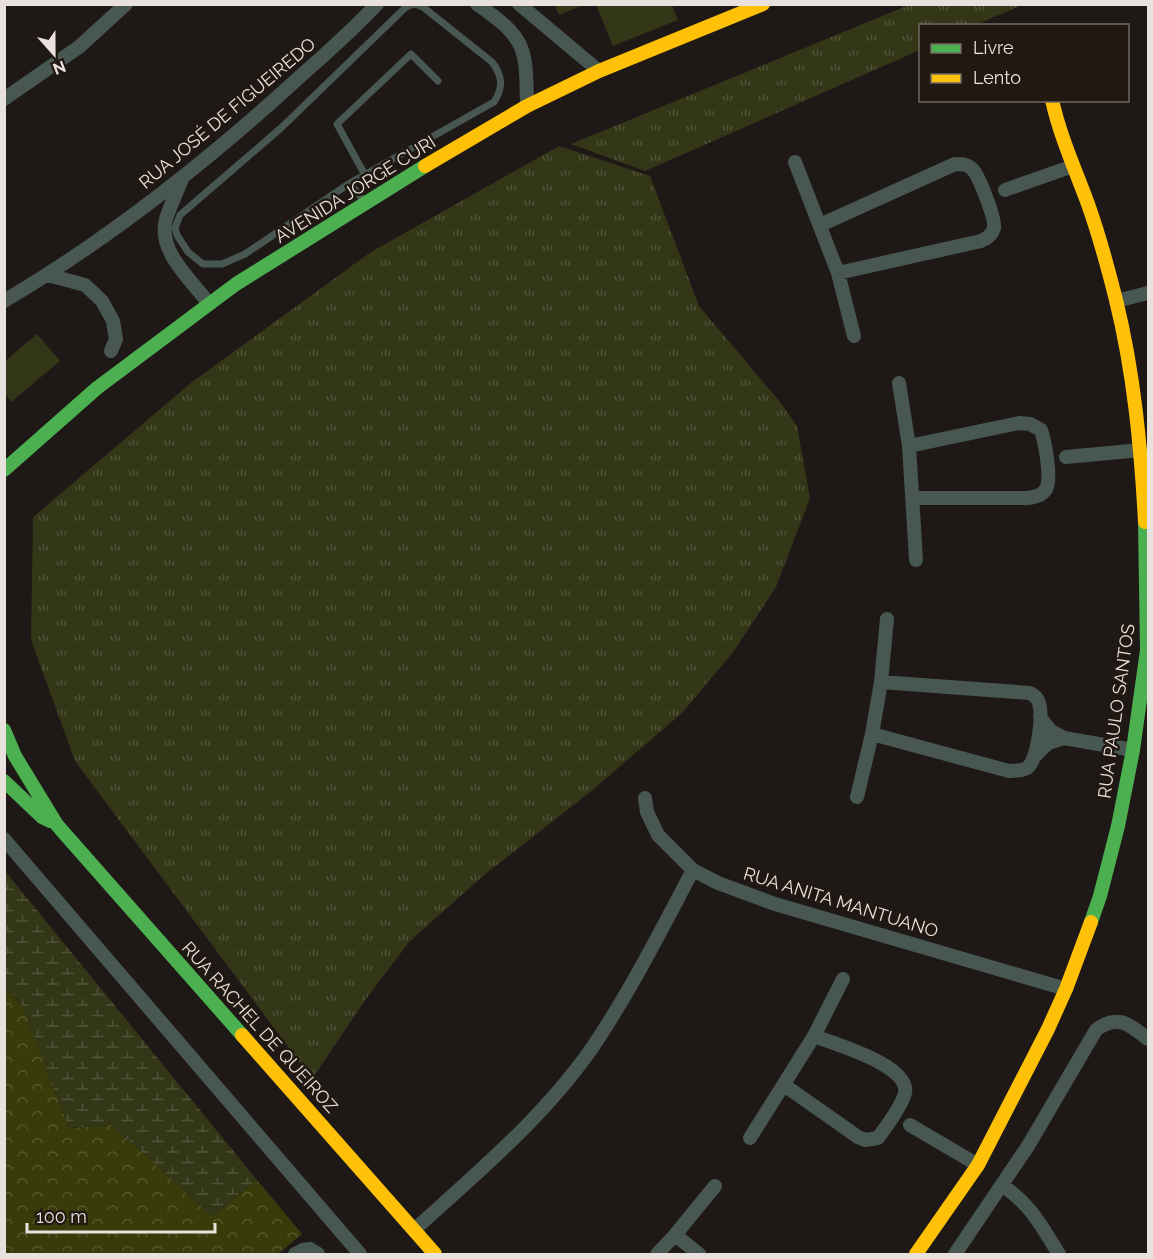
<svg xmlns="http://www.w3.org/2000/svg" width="1153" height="1259" viewBox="0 0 1153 1259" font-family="Raleway,sans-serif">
<defs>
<pattern id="grass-tufts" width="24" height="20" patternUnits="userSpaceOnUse" patternTransform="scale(1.5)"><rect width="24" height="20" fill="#333617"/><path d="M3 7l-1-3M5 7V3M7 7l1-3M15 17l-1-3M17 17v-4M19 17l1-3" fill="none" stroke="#515338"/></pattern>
<pattern id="forest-crowns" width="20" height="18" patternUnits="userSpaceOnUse" patternTransform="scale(1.5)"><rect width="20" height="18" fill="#383c0a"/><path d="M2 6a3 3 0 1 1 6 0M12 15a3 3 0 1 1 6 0" fill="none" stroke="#55582d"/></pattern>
<pattern id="wetland-marsh" width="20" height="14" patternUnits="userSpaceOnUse" patternTransform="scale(1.5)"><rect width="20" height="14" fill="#333617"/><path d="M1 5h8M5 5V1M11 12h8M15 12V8" fill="none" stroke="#515338"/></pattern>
</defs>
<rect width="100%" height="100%" fill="#1e1916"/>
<path fill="url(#grass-tufts)" d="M 909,5 L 1022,5 L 975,25 L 920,26 L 920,50 L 645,171 L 571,144 Z
M 559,146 L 650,176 L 699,306 L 780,402 L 797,426 L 810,498 L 776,587 L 734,651 L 682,713 L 589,793 L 484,875 L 409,942 L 366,999 L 312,1079 L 75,761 L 31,640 L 33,517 L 192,382 L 371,252 Z"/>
<path fill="url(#forest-crowns)" d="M 4,987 L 22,1005 L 69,1128 L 112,1125 L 212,1216 L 257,1180 L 302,1234 L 278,1254 L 5,1254 Z"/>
<path fill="url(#wetland-marsh)" d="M 5,871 L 257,1180 L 212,1216 L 112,1125 L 69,1128 L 22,1005 L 5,987 Z"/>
<path fill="#333617" d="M 555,5 L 584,5 L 559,15 Z
M 596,5 L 672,5 L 678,20 L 613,46 Z
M 37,334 L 60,361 L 11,402 L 5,394 L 5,361 Z"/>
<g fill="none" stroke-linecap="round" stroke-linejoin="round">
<path stroke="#485752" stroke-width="7" d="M 414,4 L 406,7 L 281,128 L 180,215 L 175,228 L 177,235 L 188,252 L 203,264 L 222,264 L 245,254 L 350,183 L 494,102 C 504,87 502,75 492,62 L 423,7 L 415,4
M 365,175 L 337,124 L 411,54 L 438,81
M 350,183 L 365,203"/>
<path stroke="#485752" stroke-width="14" d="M 477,4 C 527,39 526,47 527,106
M 519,4 L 599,71
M 4,99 L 79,47 L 126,4
M 795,162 L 838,273 L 854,336
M 182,179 C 177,192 170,206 166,219 C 157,252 192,280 209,304
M 1005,190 L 1073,166
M 820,225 L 955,164 C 962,164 968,164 973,170 C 979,176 996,220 994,228 C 992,235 986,239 981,241 L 838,273
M 48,275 L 85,285 L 102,301 L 113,321 L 116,339 L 111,351
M 4,301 C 109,239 204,164 294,82 C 322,57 351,32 377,4
M 1116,301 L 1148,293
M 899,383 L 909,446 L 916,560
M 909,446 L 1019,423 L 1030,424 L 1041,430 C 1045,442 1051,474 1047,487 C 1044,495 1036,497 1028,498 L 913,498
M 1066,457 L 1141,450
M 872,734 L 1009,771 C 1015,771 1022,771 1027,768 C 1038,760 1043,716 1039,703 C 1038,698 1035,696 1030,693 L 881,682
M 1064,738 L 1133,750
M 1036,755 L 1048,743 L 1064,738 L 1051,731 L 1040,717
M 857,797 L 872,734 L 881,682 L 887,619
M 645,798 L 647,812 L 658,835 L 693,870 L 718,883 L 775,904 L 1066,989
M 4,839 L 360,1254
M 784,1085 L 858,1137 L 865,1140 L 878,1138 C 886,1127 902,1106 905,1093 C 910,1065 834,1044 814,1036
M 910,1125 L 978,1165
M 750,1138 L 814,1036 L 843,979
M 1002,1185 C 1032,1206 1040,1224 1059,1254
M 414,1230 C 477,1173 543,1118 592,1048 C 630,992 661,930 693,870
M 675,1235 L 699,1254
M 295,1254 L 303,1250 L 310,1249 L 318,1254
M 657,1254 L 675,1235 L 715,1186
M 955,1254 L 1028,1146 L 1096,1030 C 1118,1013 1130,1025 1148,1039"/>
<path stroke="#4caf50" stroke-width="14" d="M 4,470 L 97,388 L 236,284 L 425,166
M 4,730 L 15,756 L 57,825 L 242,1035
M 4,781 L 42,817 L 50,821
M 1091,922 L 1100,896 L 1118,826 L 1133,750 L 1147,650 L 1145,522"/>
<path stroke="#ffc107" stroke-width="14" d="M 1052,100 C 1060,136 1075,169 1088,204 C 1099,235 1108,268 1116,300 C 1134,373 1141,448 1145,522
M 425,166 L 527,106 L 599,71 L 763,4
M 242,1035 L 435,1254
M 916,1254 L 978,1165 L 1048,1029 L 1066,989 L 1091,922"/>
</g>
<g text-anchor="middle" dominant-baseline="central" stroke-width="5" stroke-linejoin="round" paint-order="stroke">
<g font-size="18" fill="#e9e1dd" stroke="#221812">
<text transform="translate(227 113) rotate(-40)">RUA JOSÉ DE FIGUEIREDO</text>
<text transform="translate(355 189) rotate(-32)">AVENIDA JORGE CURI</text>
<text transform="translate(1116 711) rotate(-82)">RUA PAULO SANTOS</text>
<text transform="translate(841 902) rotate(17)">RUA ANITA MANTUANO</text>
<text transform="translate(260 1027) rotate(48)">RUA RACHEL DE QUEIROZ</text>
</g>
</g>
<rect width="1153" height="1259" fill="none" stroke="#e9e1dd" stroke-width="12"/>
<rect x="919" y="24" width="210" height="78" fill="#221812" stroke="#726863" stroke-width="1.5"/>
<rect x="931" y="44" width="30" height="9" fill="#4caf50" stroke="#726863" stroke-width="1.5"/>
<text x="973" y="54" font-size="18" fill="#e9e1dd">Livre</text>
<rect x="931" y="74" width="30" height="9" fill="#ffc107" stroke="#726863" stroke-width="1.5"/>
<text x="973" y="84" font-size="18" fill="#e9e1dd">Lento</text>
<g transform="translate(54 54) rotate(159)" stroke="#221812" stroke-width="4.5" paint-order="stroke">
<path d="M0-4.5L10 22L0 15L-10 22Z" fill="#e9e1dd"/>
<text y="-9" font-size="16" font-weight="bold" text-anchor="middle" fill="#e9e1dd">N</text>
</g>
<path d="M27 1223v9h188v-9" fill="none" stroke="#e9e1dd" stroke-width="3"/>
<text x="36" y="1223" font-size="18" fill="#e9e1dd" stroke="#221812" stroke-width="4.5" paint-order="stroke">100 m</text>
</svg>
